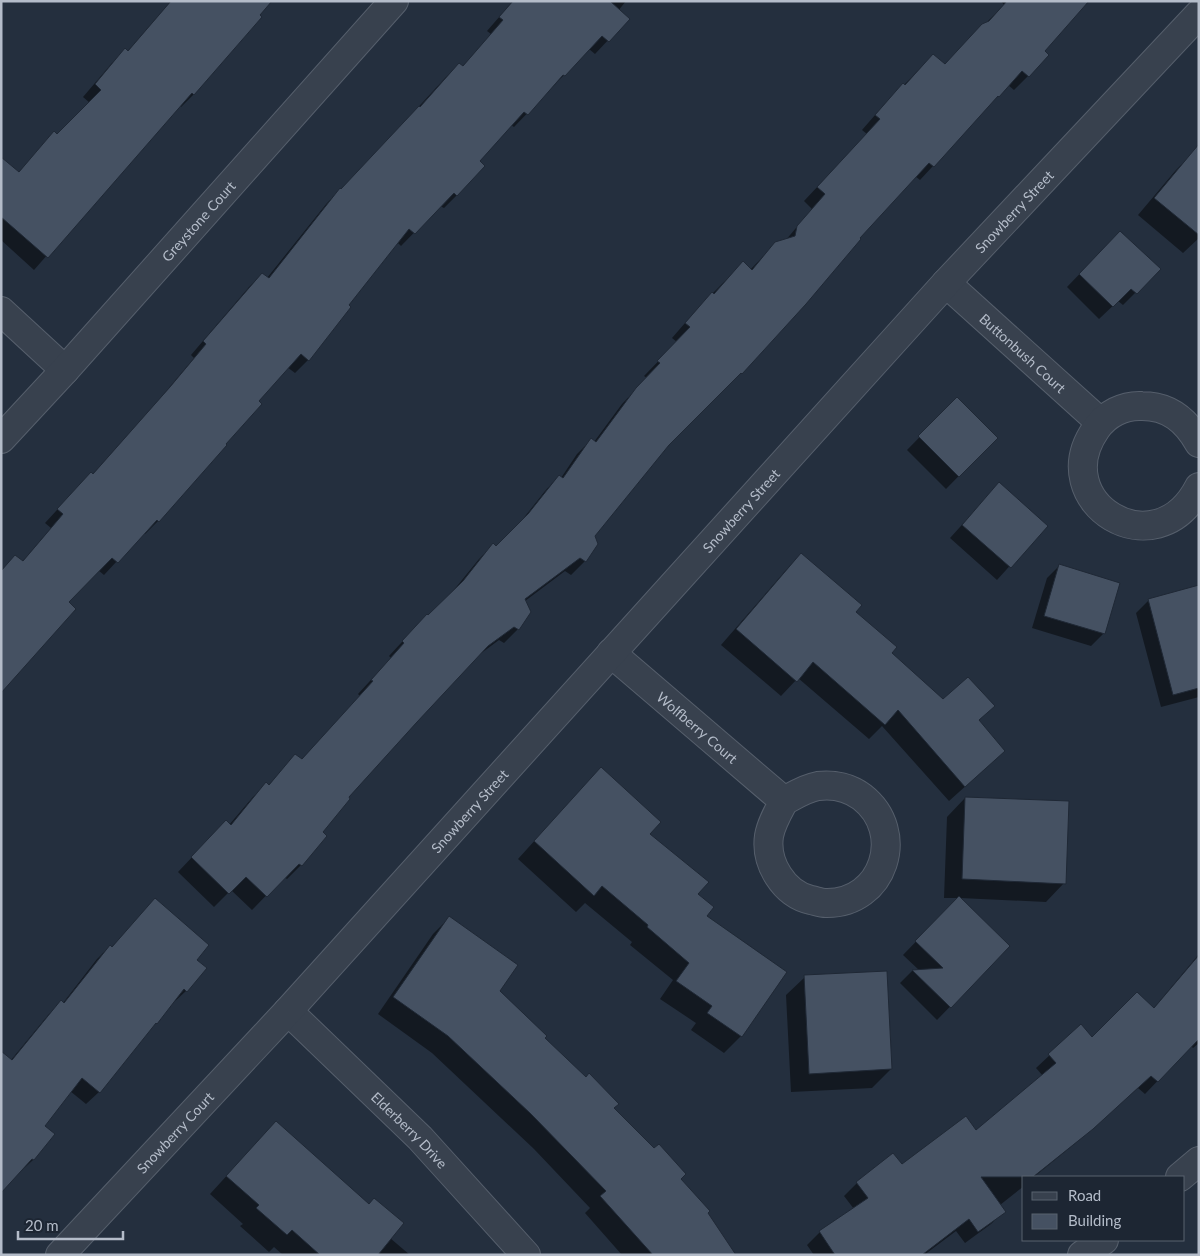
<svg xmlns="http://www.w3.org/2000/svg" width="1200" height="1256" viewBox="0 0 1200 1256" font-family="Lato,sans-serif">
<rect width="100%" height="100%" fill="#242f3e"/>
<path fill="#0007" d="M 171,1 L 194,94 L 181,107 L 179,105 L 34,270 L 1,240 L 1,180 L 18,173 L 42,146 L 57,136 L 90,103 L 83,97 L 112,63 L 125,50 L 127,52 Z
M 513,1 L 626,1 L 618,11 L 628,19 L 595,54 L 589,49 L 514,127 L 511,125 L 478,161 L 457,195 L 444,208 L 440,206 L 401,246 L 397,242 L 347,305 L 308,360 L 295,373 L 287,367 L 158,521 L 145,534 L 144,532 L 104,575 L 98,570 L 67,602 L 1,691 L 1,571 L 16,556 L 22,562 L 51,528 L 45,523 L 78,487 L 92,475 L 157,402 L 194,358 L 191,355 L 249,287 L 262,274 L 267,278 L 327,203 L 340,190 L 341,191 L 446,77 L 459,64 L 462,67 L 491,34 L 487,31 Z
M 1001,1 L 1087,1 L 1043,51 L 1047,55 L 1028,76 L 1014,90 L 1008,85 L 920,180 L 915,176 L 858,238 L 741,373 L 727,387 L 726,386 L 668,444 L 593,536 L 585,561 L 571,575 L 565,571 L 525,601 L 518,629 L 504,643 L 499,640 L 476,657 L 347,798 L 321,832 L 301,865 L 287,879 L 284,877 L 252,910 L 231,890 L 214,907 L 178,872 L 212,836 L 229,825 L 252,798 L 266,784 L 268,786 L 295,755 L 301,760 L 360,696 L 358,694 L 391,658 L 389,656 L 413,630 L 449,596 L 479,559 L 493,545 L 496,548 L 515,529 L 545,491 L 559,476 L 561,478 L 577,454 L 591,440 L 594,442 L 622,404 L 647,378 L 644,376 L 677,342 L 672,338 L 698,308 L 743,263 L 750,270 L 775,244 L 785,241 L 812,209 L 804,201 L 867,134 L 862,130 L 889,99 L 904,85 L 933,55 L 944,65 L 1004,5 Z
M 1199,147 L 1199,238 L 1183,253 L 1138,215 L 1176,170 Z
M 1120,232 L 1159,269 L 1123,305 L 1118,301 L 1099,319 L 1067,287 Z
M 957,399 L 996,438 L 946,489 L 907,450 Z
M 999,484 L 1046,526 L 997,580 L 950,538 Z
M 801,554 L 890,654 L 943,701 L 978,721 L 988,766 L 949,801 L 882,726 L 869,739 L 798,678 L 781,696 L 721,645 L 786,570 Z
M 1060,565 L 1119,584 L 1103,634 L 1091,646 L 1032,628 L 1047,578 Z
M 1199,586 L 1199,697 L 1161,707 L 1136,613 L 1149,600 Z
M 584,786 L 648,834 L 696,894 L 705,916 L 786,973 L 741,1036 L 724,1053 L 691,1030 L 696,1023 L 660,999 L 673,980 L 630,945 L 632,942 L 585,903 L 576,912 L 518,859 Z
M 965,798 L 1064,883 L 1046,902 L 960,898 L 1009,946 L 937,1020 L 900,983 L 912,971 L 920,971 L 903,955 L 958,898 L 944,898 L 947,817 Z
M 155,899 L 195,960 L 186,991 L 173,1003 L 172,1002 L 99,1092 L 86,1104 L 70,1091 L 43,1126 L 53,1134 L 33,1160 L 20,1172 L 11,1060 L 49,1014 L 61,1002 L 63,1003 L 97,959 L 110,946 L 111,948 Z
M 449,918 L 498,992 L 680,1179 L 707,1213 L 735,1255 L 622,1255 L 585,1213 L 590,1208 L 534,1149 L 432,1053 L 378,1014 L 433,934 Z
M 1199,954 L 1199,1043 L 1193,1048 L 1191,1046 L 1145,1094 L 1138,1088 L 1078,1141 L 1034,1177 L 1024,1177 L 1024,1186 L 1000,1205 L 1004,1211 L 991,1224 L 965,1243 L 956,1231 L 924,1255 L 814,1255 L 807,1245 L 820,1232 L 854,1209 L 844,1196 L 857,1183 L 893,1154 L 902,1166 L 976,1132 L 1043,1076 L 1036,1068 L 1081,1026 L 1092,1039 L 1153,1009 Z
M 805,977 L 891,1069 L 872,1088 L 791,1092 L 786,995 Z
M 276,1122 L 390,1238 L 410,1255 L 283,1255 L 274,1247 L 269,1252 L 240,1226 L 243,1224 L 210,1194 Z"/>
<path fill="#455162" stroke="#1f2835" d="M 171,1 L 272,1 L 260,15 L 262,17 L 194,95 L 192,93 L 48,258 L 1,217 L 1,157 L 19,172 L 54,131 L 57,134 L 101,90 L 95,84 L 125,48 L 128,51 Z
M 513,1 L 610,1 L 630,19 L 609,42 L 602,36 L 565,76 L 563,75 L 528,115 L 524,112 L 480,161 L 485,166 L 457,196 L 454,193 L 415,234 L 409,229 L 349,305 L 351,307 L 309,361 L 301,354 L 259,401 L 262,404 L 226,444 L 227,445 L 159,522 L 157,520 L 118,563 L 112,558 L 69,602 L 76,609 L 1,693 L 1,571 L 15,555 L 23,561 L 63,514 L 57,509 L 91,472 L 93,474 L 170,387 L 206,344 L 203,341 L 262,273 L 269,278 L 340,188 L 341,189 L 419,106 L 420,107 L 459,63 L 463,66 L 503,20 L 499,17 Z
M 1007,1 L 1089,1 L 1045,51 L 1049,55 L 1029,77 L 1022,71 L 999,97 L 998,96 L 934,167 L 929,163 L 860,238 L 861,239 L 806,304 L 742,374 L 741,373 L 669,445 L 595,536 L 598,544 L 586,562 L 580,558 L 525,599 L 531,612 L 519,630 L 514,627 L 488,646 L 417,722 L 349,797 L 350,799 L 323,832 L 327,836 L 302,866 L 299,864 L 267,897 L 246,877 L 229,894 L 191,857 L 226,820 L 231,825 L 266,782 L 269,785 L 295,754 L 302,759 L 373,681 L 371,680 L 404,643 L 402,641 L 427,614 L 428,615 L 463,581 L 493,543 L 496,546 L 528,514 L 559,475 L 563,478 L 591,438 L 596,442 L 636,388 L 660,363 L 657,361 L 690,327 L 685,323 L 712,292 L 714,294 L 743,261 L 752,270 L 775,242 L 795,236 L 797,226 L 825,194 L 817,187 L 880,119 L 875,115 L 903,83 L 905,85 L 933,54 L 945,64 L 982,24 L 989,21 Z
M 1199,144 L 1199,235 L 1154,198 Z
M 1120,231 L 1161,269 L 1137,294 L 1131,289 L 1113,307 L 1079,274 Z
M 957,397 L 998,438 L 959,477 L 918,436 Z
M 999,482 L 1048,526 L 1011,568 L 962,525 Z
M 801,553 L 862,605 L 856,612 L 897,647 L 892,653 L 943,699 L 968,677 L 995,706 L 979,720 L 1005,751 L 965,787 L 898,710 L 885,725 L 813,662 L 797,682 L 736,629 Z
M 1059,564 L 1120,583 L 1105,634 L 1044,616 Z
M 1199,585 L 1199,688 L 1173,695 L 1148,599 Z
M 601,767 L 661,822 L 650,834 L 709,882 L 698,894 L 714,907 L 707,916 L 787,972 L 742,1037 L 707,1013 L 712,1006 L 676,981 L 689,963 L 647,927 L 648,925 L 602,886 L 594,896 L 534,841 Z
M 965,797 L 1069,801 L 1066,884 L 962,879 Z
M 959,896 L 1010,946 L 951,1008 L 912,970 L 943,968 L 915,941 Z
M 155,898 L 209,945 L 197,960 L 207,968 L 187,992 L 184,989 L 157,1024 L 156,1023 L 100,1093 L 82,1078 L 45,1126 L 55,1134 L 34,1160 L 32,1159 L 1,1193 L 1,1051 L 12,1060 L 61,1000 L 64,1003 L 110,945 L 112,947 Z
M 449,916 L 518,965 L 500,991 L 547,1036 L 545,1038 L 586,1077 L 589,1073 L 619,1104 L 614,1108 L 654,1148 L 659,1144 L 686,1174 L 681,1179 L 710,1211 L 708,1213 L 736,1255 L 653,1255 L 600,1196 L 606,1191 L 531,1114 L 448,1036 L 393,997 Z
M 1199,955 L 1199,1039 L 1158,1082 L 1151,1076 L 1093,1129 L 1033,1177 L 981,1177 L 1006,1212 L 978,1232 L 969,1219 L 922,1255 L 835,1255 L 819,1231 L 868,1198 L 856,1182 L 893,1153 L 902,1164 L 966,1116 L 976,1130 L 1056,1063 L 1048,1054 L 1081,1024 L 1092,1037 L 1137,992 L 1154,1008 Z
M 887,971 L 892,1069 L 809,1074 L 804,975 Z
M 276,1121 L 369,1204 L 374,1198 L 404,1223 L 378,1255 L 320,1255 L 292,1230 L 287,1235 L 256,1208 L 259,1205 L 226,1176 Z"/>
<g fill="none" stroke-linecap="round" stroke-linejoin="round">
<g stroke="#565f6c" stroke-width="30">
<g id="minor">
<path id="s1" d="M 946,283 L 1100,422"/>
<path d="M 1,311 L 65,370"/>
<path id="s2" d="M 1,439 L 65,370 L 394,1"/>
<path d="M 1199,443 C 1186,420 1169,406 1142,406 C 1124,405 1106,414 1096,429 C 1045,502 1156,571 1199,487"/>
<path id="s3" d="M 611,653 L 784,801 C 795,795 806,788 818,786 C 834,784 850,788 862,797 C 907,832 884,904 826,903 C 821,903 816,901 811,900 C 784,894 765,863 769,836 C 771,824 778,812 784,801"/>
<path id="s4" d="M 288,1011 L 420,1138 L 526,1255"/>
<path d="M 1180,1177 L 1199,1161"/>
<path id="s5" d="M 60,1255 L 288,1011 L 946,283 L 1199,14"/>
<path d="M 1082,1255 L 1104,1240"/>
</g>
</g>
<use href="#minor" stroke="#38414e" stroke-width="28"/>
</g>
<g text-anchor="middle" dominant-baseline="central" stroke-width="4.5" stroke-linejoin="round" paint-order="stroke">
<g font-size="14" fill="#b4bcc9" stroke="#1d2633">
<text stroke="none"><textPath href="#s5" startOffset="1414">Snowberry Street</textPath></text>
<text stroke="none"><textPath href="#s2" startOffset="294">Greystone Court</textPath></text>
<text stroke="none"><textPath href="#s1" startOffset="104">Buttonbush Court</textPath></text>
<text stroke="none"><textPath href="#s5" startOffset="1009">Snowberry Street</textPath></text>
<text stroke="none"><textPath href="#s3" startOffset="114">Wolfberry Court</textPath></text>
<text stroke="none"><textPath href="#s5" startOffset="604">Snowberry Street</textPath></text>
<text stroke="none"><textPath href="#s4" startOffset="170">Elderberry Drive</textPath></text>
<text stroke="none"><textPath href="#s5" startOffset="168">Snowberry Court</textPath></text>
</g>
</g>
<rect width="1200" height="1256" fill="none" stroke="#b4bcc9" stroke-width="5"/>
<rect x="1022" y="1176" width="162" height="65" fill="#1d2633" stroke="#59626f"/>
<rect x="1032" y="1192" width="25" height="8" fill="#38414e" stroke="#59626f"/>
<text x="1068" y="1201" font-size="15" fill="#b4bcc9">Road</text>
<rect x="1032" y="1214" width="25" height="15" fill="#455162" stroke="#59626f"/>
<text x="1068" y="1226" font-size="15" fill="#b4bcc9">Building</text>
<path d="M18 1231v8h105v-8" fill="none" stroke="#b4bcc9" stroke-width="2.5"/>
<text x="25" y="1231" font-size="15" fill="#b4bcc9" stroke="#1d2633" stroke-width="4" paint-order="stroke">20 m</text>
</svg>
